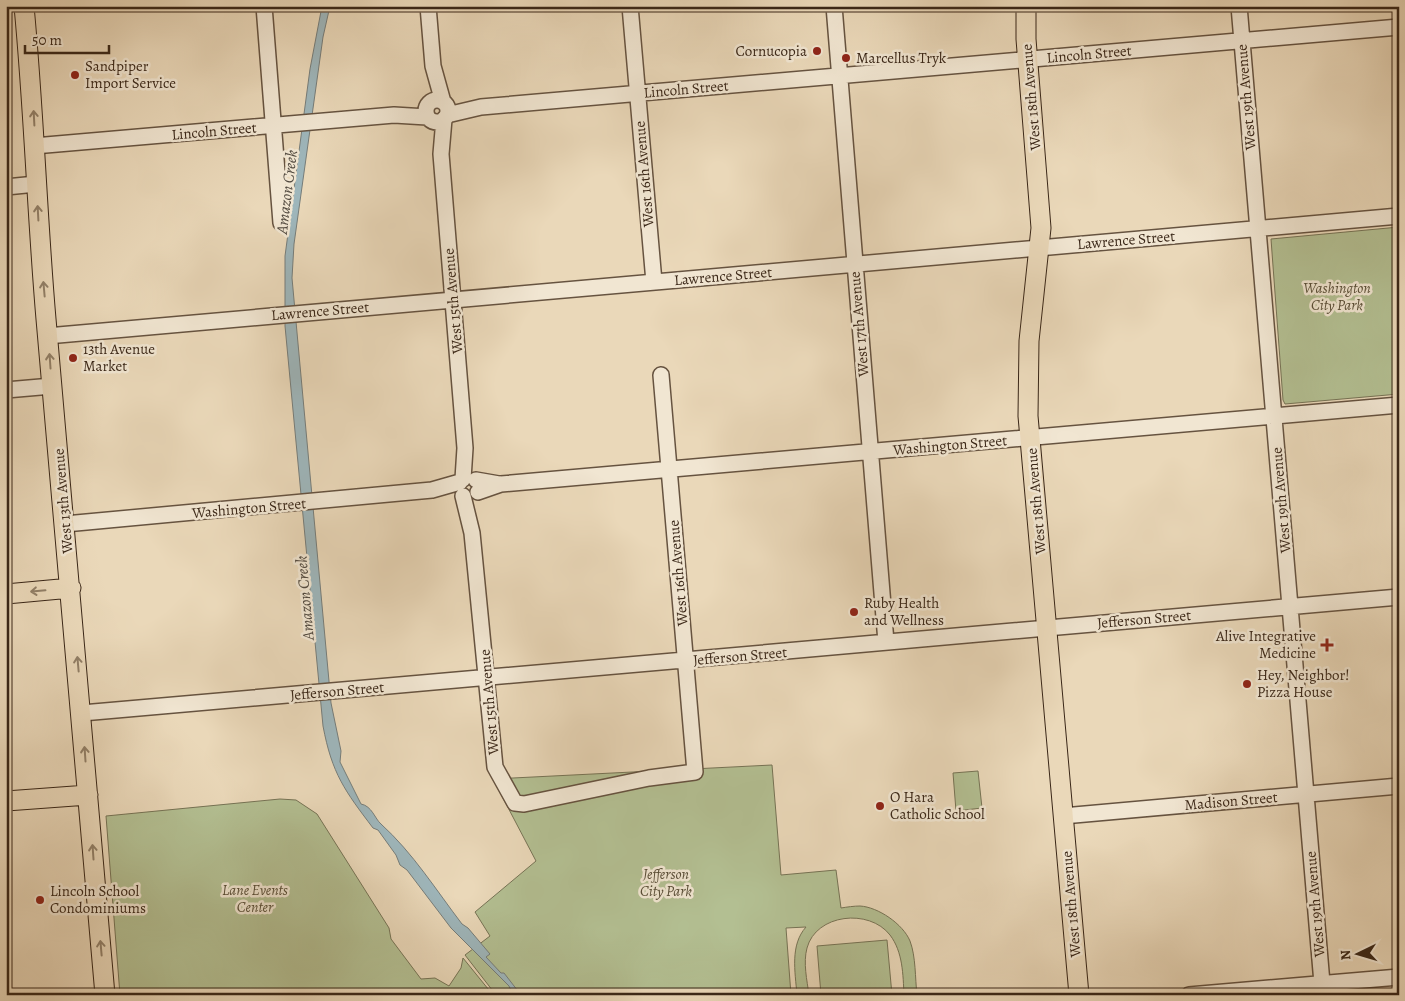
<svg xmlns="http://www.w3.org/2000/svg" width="1405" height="1001" viewBox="0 0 1405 1001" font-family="Alegreya,serif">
<rect width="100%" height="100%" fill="#ead8b9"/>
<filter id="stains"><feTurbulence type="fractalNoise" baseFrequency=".004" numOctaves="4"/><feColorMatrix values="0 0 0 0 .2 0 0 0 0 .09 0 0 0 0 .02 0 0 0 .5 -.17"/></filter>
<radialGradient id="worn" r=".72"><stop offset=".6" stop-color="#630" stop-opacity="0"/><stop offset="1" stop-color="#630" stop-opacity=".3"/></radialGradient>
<path fill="#b3bf92" stroke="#767355" d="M 1399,227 L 1399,394 L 1285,404 L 1283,400 L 1271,239 Z
M 772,765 L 781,875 L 836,870 L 841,908 C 847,907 854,906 860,906 C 878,907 903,924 910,941 C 916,957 915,978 917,995 L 904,995 C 903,975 903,952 890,935 C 869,908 816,914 807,948 C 803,963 807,980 809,995 L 797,995 C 795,971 790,945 806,927 L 786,928 L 791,995 L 496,995 L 465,955 L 490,936 L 475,912 L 536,861 L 493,779 Z
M 978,771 L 982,808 L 956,811 L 953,773 Z
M 280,799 L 296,800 L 317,814 L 389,928 L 391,939 L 421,979 L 435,978 L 449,986 L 461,968 L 463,958 L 493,995 L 120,995 L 106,816 Z
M 887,940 L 892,995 L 821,995 L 817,946 Z"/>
<path fill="#9eb6bb" stroke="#767d7a" d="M 322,6 L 330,6 L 323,37 L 294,244 L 292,278 L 331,703 L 341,751 L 340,762 L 361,804 C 372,806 375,819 381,824 C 413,853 436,890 462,924 L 468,928 L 490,954 L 486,957 L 501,973 L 504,973 L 521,995 L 513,995 L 509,986 L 451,928 L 407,870 L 400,865 L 396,855 L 378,830 L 373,828 C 345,791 332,774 323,726 L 285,326 L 285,256 L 310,69 Z"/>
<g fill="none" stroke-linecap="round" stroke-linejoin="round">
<g stroke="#665340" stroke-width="18">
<path id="minor" d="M 264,6 L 281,223
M 428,6 L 433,66 L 443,102
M 630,6 L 654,282
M 834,6 L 886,642
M 1239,6 L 1323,995
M426 111a11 11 0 1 1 22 0a11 11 0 1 1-22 0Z
M 447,115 L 481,107 L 1399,27
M 444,119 L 441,154 L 465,448 L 463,479
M 34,146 L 394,115 L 427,117
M 6,187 L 36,184
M 47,336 L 1399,216
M 6,390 L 52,386
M 476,480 L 499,484
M 478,492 L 501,484 L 1399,405
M 463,496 L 472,533 L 495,767 L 515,803 L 524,804 L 649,778 L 695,772 L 661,375
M 65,524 L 432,490 L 460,482
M 82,713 L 1399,597
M 1063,816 L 1399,786
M 1189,995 L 1399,977"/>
</g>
<g stroke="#3a2718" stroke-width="21">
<path id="major" d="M 24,6 C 34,111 37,215 46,319 C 65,545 86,770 105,995
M 1026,6 L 1026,39 L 1041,228 L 1029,341 L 1028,416 L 1079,995
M 6,594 L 71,588
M 6,801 L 88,795"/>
</g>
<use href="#minor" stroke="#f1e6d2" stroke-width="15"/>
<use href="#major" stroke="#ead8b9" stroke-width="19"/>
</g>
<defs><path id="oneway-shaft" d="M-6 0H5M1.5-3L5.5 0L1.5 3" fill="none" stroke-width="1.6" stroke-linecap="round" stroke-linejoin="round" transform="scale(1.25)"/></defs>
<g stroke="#928068">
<use href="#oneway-shaft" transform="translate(34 118) rotate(-93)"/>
<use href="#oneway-shaft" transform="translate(38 213) rotate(-93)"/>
<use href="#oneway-shaft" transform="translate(44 289) rotate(-95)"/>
<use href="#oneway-shaft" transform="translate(50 361) rotate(-94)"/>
<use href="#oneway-shaft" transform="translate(38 591) rotate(175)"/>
<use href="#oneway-shaft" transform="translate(78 664) rotate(-95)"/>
<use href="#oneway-shaft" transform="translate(85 754) rotate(-94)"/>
<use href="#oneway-shaft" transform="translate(93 852) rotate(-94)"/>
<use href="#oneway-shaft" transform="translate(101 948) rotate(-95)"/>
</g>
<g fill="#8f2418" stroke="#f1e6d2" stroke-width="2">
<circle cx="817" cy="51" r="5"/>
<circle cx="846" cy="58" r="5"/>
<circle cx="75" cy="75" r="5"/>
<circle cx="73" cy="358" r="5"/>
<circle cx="854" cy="612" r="5"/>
<path d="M1324.5 637.5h5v5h5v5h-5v5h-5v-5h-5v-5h5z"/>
<circle cx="1247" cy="684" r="5"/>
<circle cx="880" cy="806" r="5"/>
<circle cx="40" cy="900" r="5"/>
</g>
<g text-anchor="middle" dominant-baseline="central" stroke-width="5" stroke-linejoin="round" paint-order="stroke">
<g font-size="15" fill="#3a2718" stroke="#f1e6d2" text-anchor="start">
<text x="807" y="51" text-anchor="end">Cornucopia</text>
<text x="856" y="58">Marcellus Tryk</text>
<text x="85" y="66">Sandpiper<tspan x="85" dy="17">Import Service</tspan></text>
<text x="83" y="349">13th Avenue<tspan x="83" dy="17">Market</tspan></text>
<text x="864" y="603">Ruby Health<tspan x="864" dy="17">and Wellness</tspan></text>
<text x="1316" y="636" text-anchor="end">Alive Integrative<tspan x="1316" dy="17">Medicine</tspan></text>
<text x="1257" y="675">Hey, Neighbor!<tspan x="1257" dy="17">Pizza House</tspan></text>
<text x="890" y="797">O Hara<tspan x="890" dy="17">Catholic School</tspan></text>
<text x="50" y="891">Lincoln School<tspan x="50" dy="17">Condominiums</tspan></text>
</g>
<g font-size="15" fill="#3a2718" stroke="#f1e6d2">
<text transform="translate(1089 54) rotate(-5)">Lincoln Street</text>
<text transform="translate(686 89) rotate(-5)">Lincoln Street</text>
<text transform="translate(1031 97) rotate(-95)">West 18th Avenue</text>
<text transform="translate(1246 97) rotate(-95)">West 19th Avenue</text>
<text transform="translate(214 131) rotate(-5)">Lincoln Street</text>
<text transform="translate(644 174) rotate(-95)">West 16th Avenue</text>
<text transform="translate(1126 240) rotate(-5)">Lawrence Street</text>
<text transform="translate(723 276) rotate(-5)">Lawrence Street</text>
<text transform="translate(453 301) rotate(-95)">West 15th Avenue</text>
<text transform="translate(320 311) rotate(-5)">Lawrence Street</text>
<text transform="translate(859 324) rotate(-95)">West 17th Avenue</text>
<text transform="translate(950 445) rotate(-5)">Washington Street</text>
<text transform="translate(1281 500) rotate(-95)">West 19th Avenue</text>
<text transform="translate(63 501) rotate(-95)">West 13th Avenue</text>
<text transform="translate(1036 501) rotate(-95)">West 18th Avenue</text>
<text transform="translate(249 508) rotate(-5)">Washington Street</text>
<text transform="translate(678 573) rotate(-95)">West 16th Avenue</text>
<text transform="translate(1144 619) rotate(-5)">Jefferson Street</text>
<text transform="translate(740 656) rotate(-5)">Jefferson Street</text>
<text transform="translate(337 691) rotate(-5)">Jefferson Street</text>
<text transform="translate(489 702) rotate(-95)">West 15th Avenue</text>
<text transform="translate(1231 801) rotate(-5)">Madison Street</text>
<text transform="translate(1071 904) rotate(-95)">West 18th Avenue</text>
<text transform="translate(1315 904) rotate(-95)">West 19th Avenue</text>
</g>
<g font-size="15" font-style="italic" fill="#584d36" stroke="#f1e6d2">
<text x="1337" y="288">Washington<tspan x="1337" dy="17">City Park</tspan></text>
<text x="666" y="874">Jefferson<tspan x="666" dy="17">City Park</tspan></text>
<text x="255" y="890">Lane Events<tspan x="255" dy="17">Center</tspan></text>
</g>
<g font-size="16" font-style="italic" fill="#534b41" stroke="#f1e6d2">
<text transform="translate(287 192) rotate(-83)">Amazon Creek</text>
<text transform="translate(305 598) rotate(-95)">Amazon Creek</text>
</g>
</g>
<rect width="1405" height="1001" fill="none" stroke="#ead8b9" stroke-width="25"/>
<rect x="8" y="8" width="1390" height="986" fill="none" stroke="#3a2718" stroke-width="2.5"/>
<rect x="12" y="12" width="1380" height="976" fill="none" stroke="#3a2718"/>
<g transform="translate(1358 954) rotate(265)" stroke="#f1e6d2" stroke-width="4" paint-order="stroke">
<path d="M0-4L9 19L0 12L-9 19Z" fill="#3a2718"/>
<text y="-8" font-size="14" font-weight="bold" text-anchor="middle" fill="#3a2718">N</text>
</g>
<path d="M25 45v8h84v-8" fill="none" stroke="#3a2718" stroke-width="2.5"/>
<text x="32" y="45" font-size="15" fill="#3a2718" stroke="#f1e6d2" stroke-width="4" paint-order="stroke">50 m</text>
<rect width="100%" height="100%" filter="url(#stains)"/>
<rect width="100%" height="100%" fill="url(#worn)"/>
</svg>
